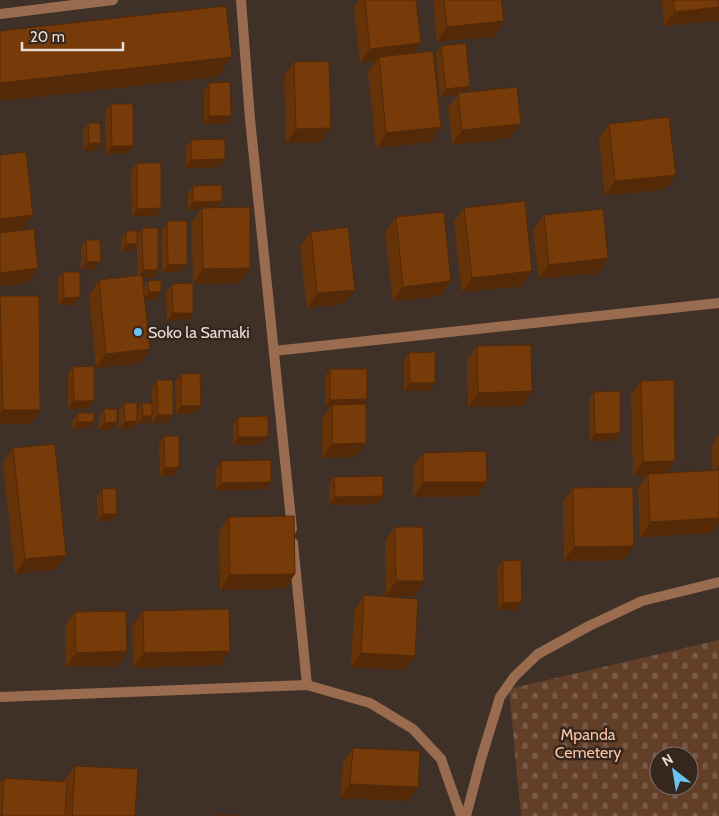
<svg xmlns="http://www.w3.org/2000/svg" width="719" height="816" viewBox="0 0 719 816" font-family="Cabin,sans-serif">
<defs>
<pattern id="cemetery-stones" width="16" height="16" patternUnits="userSpaceOnUse" patternTransform="scale(1.25)"><rect width="16" height="16" fill="#633f28"/><path d="M2 7V4a2 2 0 0 1 4 0v3zM10 15v-3a2 2 0 0 1 4 0v3z" fill="#795a47"/></pattern>
</defs>
<rect width="100%" height="100%" fill="#403128"/>
<path fill="url(#cemetery-stones)" fill-rule="evenodd" d="M 719,640 L 719,816 L 521,816 L 509,689 ZM 659,756 L 689,756 L 689,786 L 659,786 Z"/>
<g fill="none" stroke-linecap="round" stroke-linejoin="round">
<path stroke="#9a6c4f" stroke-width="10" d="M 241,0 L 250,119 L 292,529
M 0,14 L 113,0
M 274,351 L 719,303
M 293,543 L 307,685
M 0,697 L 307,685 L 370,703 L 413,729 L 441,759 L 461,816
M 466,816 L 481,759 L 500,697 L 514,677 L 538,654 L 589,626 L 642,601 L 719,582"/>
</g>
<path fill="#663309" d="M 359,0 L 416,0 L 414,54 L 441,127 L 431,142 L 376,148 L 368,72 L 376,61 L 360,63 L 354,7 Z
M 435,0 L 501,0 L 494,36 L 437,42 L 433,3 Z
M 662,0 L 719,0 L 719,20 L 664,26 Z
M 441,46 L 466,92 L 510,138 L 452,145 L 448,108 L 457,95 L 440,97 L 436,54 Z
M 294,62 L 321,142 L 286,143 L 284,76 Z
M 209,83 L 225,124 L 204,124 L 204,91 Z
M 111,104 L 128,153 L 106,154 L 105,112 Z
M 88,123 L 101,143 L 95,151 L 83,151 L 83,131 Z
M 609,124 L 665,189 L 605,196 L 599,138 Z
M 191,140 L 220,167 L 186,168 L 186,148 Z
M 137,163 L 156,216 L 132,216 L 131,171 Z
M 193,186 L 222,201 L 218,207 L 250,268 L 240,283 L 193,284 L 192,222 L 201,209 L 188,210 L 188,193 Z
M 464,208 L 522,286 L 462,292 L 454,222 Z
M 544,215 L 608,258 L 598,273 L 539,279 L 533,230 Z
M 396,217 L 441,296 L 393,301 L 385,232 Z
M 167,221 L 187,264 L 182,271 L 162,272 L 162,229 Z
M 142,228 L 158,270 L 153,278 L 143,278 L 144,288 L 148,281 L 156,299 L 145,300 L 150,349 L 140,363 L 96,368 L 89,295 L 99,280 L 137,276 L 137,236 Z
M 126,231 L 131,251 L 121,252 L 121,239 Z
M 311,232 L 344,304 L 307,308 L 300,246 Z
M 86,240 L 95,269 L 81,269 L 81,247 Z
M 63,272 L 80,297 L 74,305 L 58,305 L 58,279 Z
M 172,284 L 193,313 L 188,320 L 167,321 L 166,291 Z
M 0,296 L 40,410 L 30,424 L 0,424 Z
M 477,346 L 522,406 L 468,407 L 467,360 Z
M 409,353 L 430,391 L 404,391 L 404,361 Z
M 73,367 L 94,401 L 89,408 L 68,409 L 68,374 Z
M 330,369 L 364,404 L 356,457 L 322,458 L 322,419 L 330,407 L 325,407 L 325,377 Z
M 181,374 L 201,406 L 195,413 L 176,414 L 175,381 Z
M 157,380 L 173,415 L 168,422 L 152,423 L 152,410 L 147,423 L 137,424 L 137,421 L 132,429 L 119,429 L 119,410 L 124,403 L 137,411 L 142,403 L 152,403 L 152,388 Z
M 641,381 L 667,473 L 713,470 L 711,446 L 719,434 L 719,523 L 712,533 L 640,537 L 638,488 L 646,476 L 633,476 L 631,395 Z
M 594,392 L 620,433 L 615,441 L 590,441 L 589,400 Z
M 104,409 L 112,430 L 99,430 L 99,417 Z
M 78,413 L 88,429 L 73,429 L 72,421 Z
M 238,417 L 262,444 L 233,445 L 233,424 Z
M 164,436 L 174,475 L 160,476 L 159,444 Z
M 13,448 L 66,555 L 56,569 L 15,574 L 3,463 Z
M 423,453 L 487,482 L 477,496 L 413,497 L 413,467 Z
M 221,461 L 266,489 L 216,490 L 216,469 Z
M 334,477 L 378,504 L 329,505 L 329,484 Z
M 573,488 L 624,560 L 564,561 L 563,502 Z
M 102,489 L 117,514 L 112,521 L 97,521 L 97,497 Z
M 229,517 L 295,574 L 285,588 L 220,590 L 219,531 Z
M 395,527 L 424,581 L 414,596 L 386,596 L 385,541 Z
M 503,561 L 516,610 L 498,610 L 497,568 Z
M 364,595 L 415,656 L 405,670 L 351,667 L 354,610 Z
M 143,611 L 220,665 L 133,668 L 132,626 Z
M 75,612 L 127,651 L 117,666 L 66,667 L 65,626 Z
M 353,748 L 408,801 L 340,798 L 343,762 Z
M 75,766 L 135,816 L 0,816 L 0,783 L 4,778 L 64,781 Z"/>
<path fill="#532907" d="M 719,7 L 719,20 L 664,26 L 675,12 Z
M 504,21 L 494,36 L 437,42 L 447,27 Z
M 421,43 L 411,57 L 379,57 L 376,61 L 360,63 L 370,49 Z
M 232,57 L 217,77 L 0,101 L 0,83 Z
M 470,86 L 465,94 L 458,93 L 457,95 L 440,97 L 446,89 Z
M 209,116 L 231,116 L 225,124 L 204,124 Z
M 521,124 L 510,138 L 452,145 L 462,130 Z
M 441,127 L 431,142 L 376,148 L 386,133 Z
M 331,128 L 321,142 L 286,143 L 296,129 Z
M 89,143 L 101,143 L 95,151 L 83,151 Z
M 112,146 L 133,146 L 128,153 L 106,154 Z
M 225,159 L 220,167 L 186,168 L 191,160 Z
M 676,175 L 665,189 L 605,196 L 615,181 Z
M 222,201 L 216,209 L 202,208 L 201,209 L 188,210 L 193,202 Z
M 161,208 L 156,216 L 132,216 L 137,209 Z
M 33,215 L 23,230 L 0,232 L 0,219 Z
M 126,244 L 137,244 L 131,251 L 121,252 Z
M 608,258 L 598,273 L 539,279 L 549,265 Z
M 101,261 L 95,269 L 81,269 L 87,262 Z
M 187,264 L 182,271 L 162,272 L 168,265 Z
M 38,268 L 28,283 L 0,286 L 0,273 Z
M 250,268 L 240,283 L 193,284 L 203,269 Z
M 143,270 L 158,270 L 153,278 L 138,278 Z
M 532,271 L 522,286 L 462,292 L 472,278 Z
M 451,281 L 441,296 L 393,301 L 403,287 Z
M 355,290 L 344,304 L 307,308 L 317,293 Z
M 149,292 L 161,292 L 156,299 L 143,300 Z
M 80,297 L 74,305 L 58,305 L 64,298 Z
M 173,313 L 193,313 L 188,320 L 167,321 Z
M 150,349 L 140,363 L 96,368 L 106,354 Z
M 410,383 L 435,383 L 430,391 L 404,391 Z
M 532,391 L 522,406 L 468,407 L 478,393 Z
M 367,399 L 362,407 L 332,405 L 330,407 L 325,407 L 330,400 Z
M 74,401 L 94,401 L 89,408 L 68,409 Z
M 181,406 L 201,406 L 195,413 L 176,414 Z
M 3,410 L 40,410 L 30,424 L 0,424 L 0,414 Z
M 158,415 L 173,415 L 168,422 L 152,423 Z
M 143,416 L 152,416 L 147,423 L 137,424 Z
M 137,421 L 132,429 L 119,429 L 125,422 Z
M 78,422 L 94,422 L 88,429 L 73,429 Z
M 117,422 L 112,430 L 99,430 L 105,423 Z
M 620,433 L 615,441 L 590,441 L 595,434 Z
M 238,437 L 268,437 L 262,444 L 233,445 Z
M 366,443 L 356,457 L 322,458 L 332,444 Z
M 675,461 L 665,476 L 648,474 L 646,476 L 633,476 L 643,462 Z
M 719,465 L 719,473 L 713,473 Z
M 179,467 L 174,475 L 160,476 L 165,468 Z
M 271,482 L 266,489 L 216,490 L 221,483 Z
M 423,482 L 487,482 L 477,496 L 413,497 Z
M 383,496 L 378,504 L 329,505 L 335,497 Z
M 103,514 L 117,514 L 112,521 L 97,521 Z
M 719,518 L 719,523 L 712,533 L 640,537 L 650,522 Z
M 634,546 L 624,560 L 564,561 L 574,547 Z
M 66,555 L 56,569 L 15,574 L 25,559 Z
M 295,574 L 285,588 L 220,590 L 230,575 Z
M 396,581 L 424,581 L 414,596 L 386,596 Z
M 522,602 L 516,610 L 498,610 L 503,603 Z
M 127,651 L 117,666 L 66,667 L 76,653 Z
M 230,651 L 220,665 L 133,668 L 144,653 Z
M 361,653 L 415,656 L 405,670 L 351,667 Z
M 350,784 L 418,787 L 408,801 L 340,798 Z"/>
<path fill="#773b0a" stroke="#532907" d="M 365,0 L 416,0 L 421,43 L 370,49 Z
M 444,0 L 501,0 L 504,21 L 447,27 Z
M 673,0 L 719,0 L 719,7 L 675,12 Z
M 226,6 L 232,57 L 0,83 L 0,31 Z
M 466,43 L 470,86 L 446,89 L 441,46 Z
M 433,51 L 441,127 L 386,133 L 379,57 Z
M 329,61 L 331,128 L 296,129 L 294,62 Z
M 230,82 L 231,116 L 209,116 L 209,83 Z
M 517,87 L 521,124 L 462,130 L 458,93 Z
M 111,104 L 133,104 L 133,146 L 112,146 Z
M 669,117 L 676,175 L 615,181 L 609,124 Z
M 88,123 L 100,123 L 101,143 L 89,143 Z
M 225,139 L 225,159 L 191,160 L 191,140 Z
M 26,152 L 33,215 L 0,219 L 0,155 Z
M 137,163 L 161,163 L 161,208 L 137,209 Z
M 222,185 L 222,201 L 193,202 L 193,186 Z
M 525,201 L 532,271 L 472,278 L 464,208 Z
M 250,207 L 250,268 L 203,269 L 202,208 Z
M 603,209 L 608,258 L 549,265 L 544,215 Z
M 444,212 L 451,281 L 403,287 L 396,217 Z
M 167,221 L 187,221 L 187,264 L 168,265 Z
M 348,227 L 355,290 L 317,293 L 311,232 Z
M 142,228 L 158,228 L 158,270 L 143,270 Z
M 34,229 L 38,268 L 0,273 L 0,233 Z
M 126,231 L 137,231 L 137,244 L 126,244 Z
M 86,240 L 100,240 L 101,261 L 87,262 Z
M 63,272 L 80,272 L 80,297 L 64,298 Z
M 142,275 L 150,349 L 106,354 L 99,280 Z
M 161,280 L 161,292 L 149,292 L 148,281 Z
M 193,283 L 193,313 L 173,313 L 172,284 Z
M 0,296 L 39,296 L 40,410 L 3,410 Z
M 531,345 L 532,391 L 478,393 L 477,346 Z
M 435,352 L 435,383 L 410,383 L 409,353 Z
M 94,366 L 94,401 L 74,401 L 73,367 Z
M 330,369 L 367,369 L 367,399 L 330,400 Z
M 200,373 L 201,406 L 181,406 L 181,374 Z
M 157,380 L 173,380 L 173,415 L 158,415 Z
M 674,380 L 675,461 L 643,462 L 641,381 Z
M 620,391 L 620,433 L 595,434 L 594,392 Z
M 124,403 L 137,403 L 137,421 L 125,422 Z
M 142,403 L 152,403 L 152,416 L 143,416 Z
M 366,404 L 366,443 L 332,444 L 332,405 Z
M 104,409 L 117,409 L 117,422 L 105,423 Z
M 78,413 L 94,413 L 94,422 L 78,422 Z
M 268,416 L 268,437 L 238,437 L 238,417 Z
M 164,436 L 179,436 L 179,467 L 165,468 Z
M 55,444 L 66,555 L 25,559 L 13,448 Z
M 486,451 L 487,482 L 423,482 L 423,453 Z
M 271,460 L 271,482 L 221,483 L 221,461 Z
M 719,470 L 719,518 L 650,522 L 648,474 Z
M 383,476 L 383,496 L 335,497 L 334,477 Z
M 633,487 L 634,546 L 574,547 L 573,488 Z
M 116,488 L 117,514 L 103,514 L 102,489 Z
M 294,516 L 295,574 L 230,575 L 229,517 Z
M 395,527 L 423,527 L 424,581 L 396,581 Z
M 521,560 L 522,602 L 503,603 L 503,561 Z
M 364,595 L 418,599 L 415,656 L 361,653 Z
M 229,609 L 230,651 L 144,653 L 143,611 Z
M 126,611 L 127,651 L 76,653 L 75,612 Z
M 353,748 L 420,751 L 418,787 L 350,784 Z
M 75,766 L 138,769 L 135,816 L 72,816 Z
M 4,778 L 67,782 L 65,816 L 2,816 Z
M 216,815 L 242,816 L 216,816 Z"/>
<circle fill="#6ac3f1" stroke="#35271e" stroke-width="2" cx="138" cy="332" r="5"/>
<g text-anchor="middle" dominant-baseline="central" stroke-width="5" stroke-linejoin="round" paint-order="stroke">
<g font-size="16" fill="#e9dfd9" stroke="#35271e" text-anchor="start">
<text x="148" y="332">Soko la Samaki</text>
</g>
<g font-size="16" fill="#fcc4a2" stroke="#35271e">
<text x="588" y="734">Mpanda<tspan x="588" dy="18">Cemetery</tspan></text>
</g>
</g>
<g transform="translate(674 771) rotate(329)"><circle r="24" fill="#35271e" stroke="#7d7169"/>
<path d="M0-4L9 19L0 12L-9 19Z" fill="#6ac3f1"/>
<text y="-8" font-size="14" font-weight="bold" text-anchor="middle" fill="#e9dfd9">N</text>
</g>
<path d="M22 42v8h101v-8" fill="none" stroke="#e9dfd9" stroke-width="2.5"/>
<text x="30" y="42" font-size="15" fill="#e9dfd9" stroke="#35271e" stroke-width="4" paint-order="stroke">20 m</text>
</svg>
